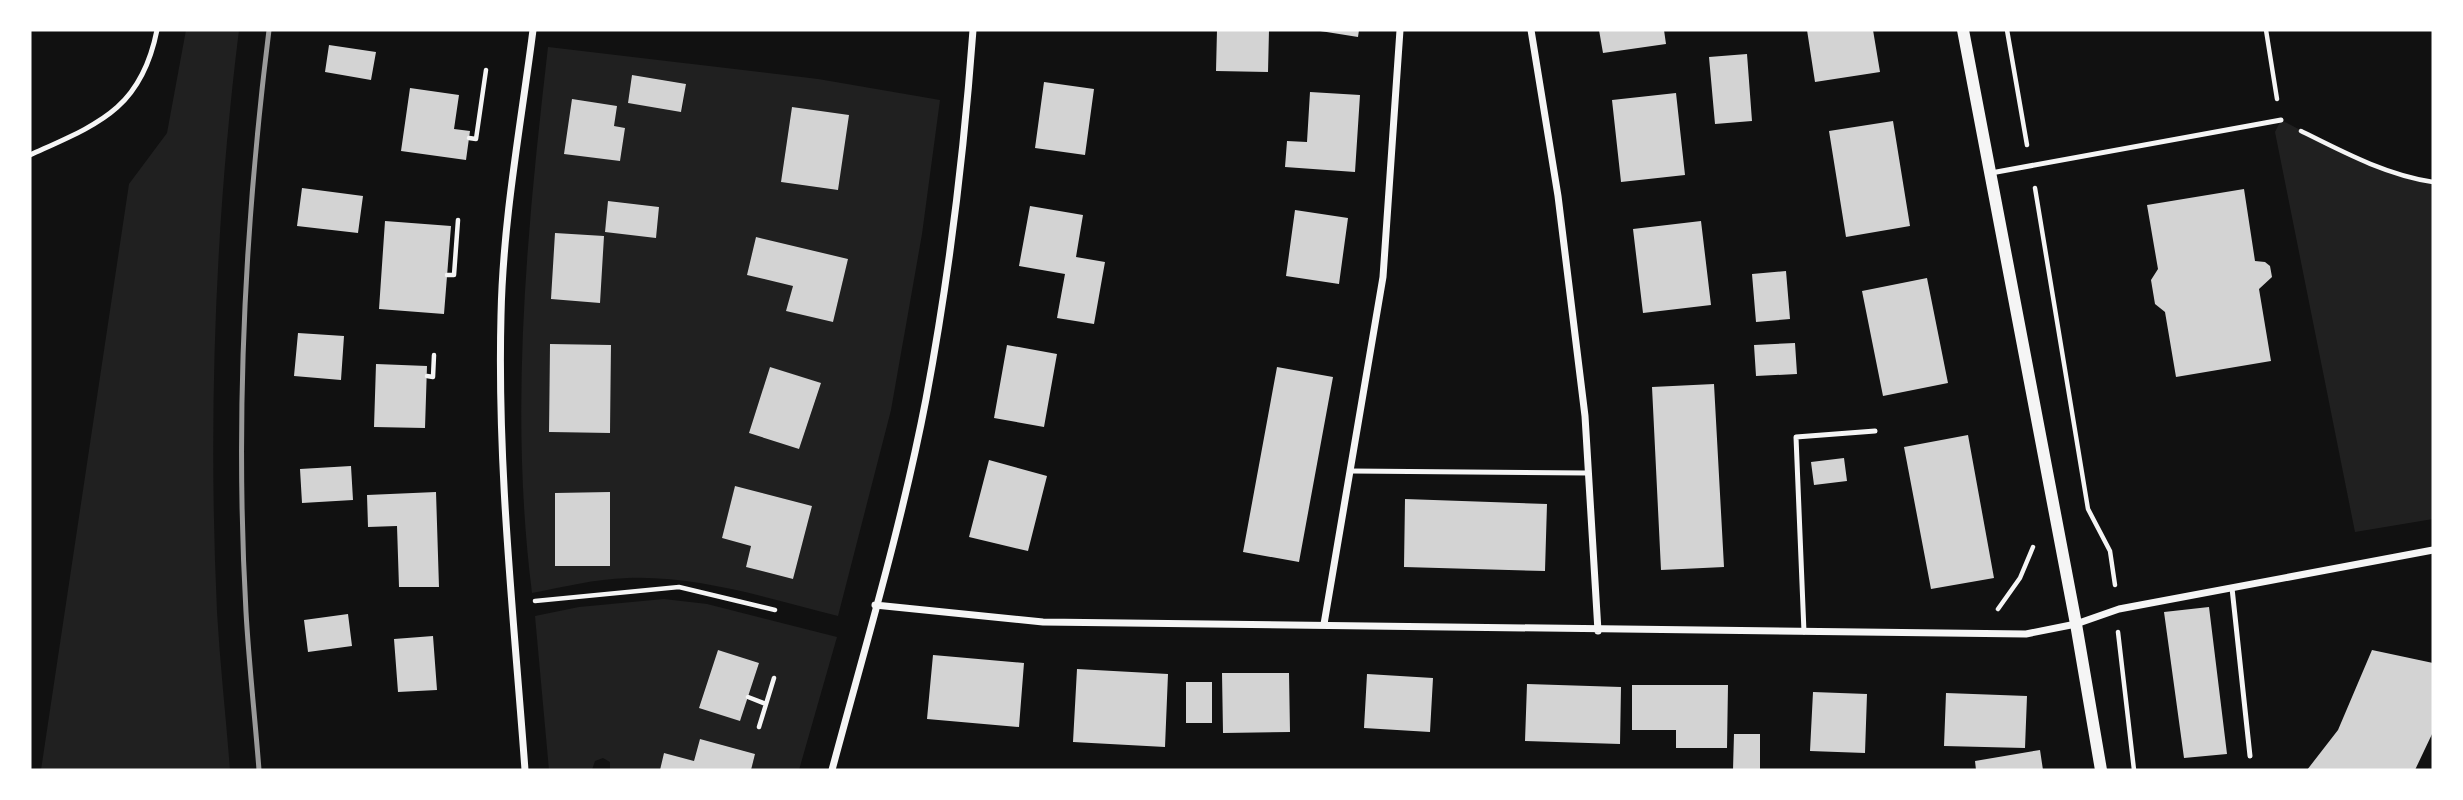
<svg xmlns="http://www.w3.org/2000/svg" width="2463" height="800" viewBox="0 0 2463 800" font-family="'DejaVu Sans',sans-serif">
<rect width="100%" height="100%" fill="#111"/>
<path fill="#202020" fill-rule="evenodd" d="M 186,30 L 239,30 C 215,222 208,418 217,612 C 220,665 226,717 230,770 L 41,770 L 129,184 L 167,133 Z
M 548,47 L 818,79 L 940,100 L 922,234 L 891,410 L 838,616 C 771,599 697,575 627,578 C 595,579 563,587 532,593 C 509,411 527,229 548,47 ZM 632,75 L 686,84 L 682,111 L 628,103 ZM 616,106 L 614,126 L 625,128 L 620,161 L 564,153 ZM 792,107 L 848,115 L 838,190 L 781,182 ZM 609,201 L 659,207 L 656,237 L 605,231 ZM 756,237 L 848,259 L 833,322 L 787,311 L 793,286 L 747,275 ZM 550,344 L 611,346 L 610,433 L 549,432 ZM 770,367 L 821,384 L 799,449 L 749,433 ZM 735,486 L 812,506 L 793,579 L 746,567 L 751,546 L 722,538 ZM 555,493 L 610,493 L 610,566 L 555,566 Z
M 2281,120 C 2328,144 2380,174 2433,182 L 2433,519 L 2355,532 L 2275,132 Z
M 664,599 L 707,604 L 837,637 L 799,770 L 751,770 L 755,754 L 700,739 L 694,761 L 664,753 L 660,770 L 610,770 L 610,762 L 603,758 L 595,761 L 592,770 L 549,770 L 535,616 L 579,607 ZM 718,650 L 759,663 L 740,721 L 699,707 Z"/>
<path fill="#d3d3d3" d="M 1217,30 L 1269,30 L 1268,72 L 1216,71 Z
M 1314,30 L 1359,30 L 1358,37 Z
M 1599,30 L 1664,30 L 1666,44 L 1603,53 Z
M 1807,30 L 1873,30 L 1880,72 L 1815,82 Z
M 329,45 L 376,52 L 371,80 L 325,72 Z
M 1747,54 L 1752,121 L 1715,124 L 1709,57 Z
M 632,75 L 686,84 L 681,112 L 628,103 Z
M 1044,82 L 1094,89 L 1085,155 L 1035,148 Z
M 410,88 L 459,95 L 454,129 L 470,131 L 466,160 L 401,151 Z
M 1310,92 L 1360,95 L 1355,172 L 1285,167 L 1287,141 L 1307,142 Z
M 1676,93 L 1685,175 L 1621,182 L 1612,100 Z
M 572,99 L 617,106 L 614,126 L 625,128 L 620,161 L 564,154 Z
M 792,107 L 849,115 L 838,190 L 781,182 Z
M 1893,121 L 1910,226 L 1846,237 L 1829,131 Z
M 302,188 L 363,196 L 358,233 L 297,226 Z
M 2244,189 L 2255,261 L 2265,262 L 2270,266 L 2272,277 L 2259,289 L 2271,361 L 2176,377 L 2165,312 L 2155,304 L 2151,280 L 2158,269 L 2147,205 Z
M 608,201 L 659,207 L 656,238 L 605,232 Z
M 1030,206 L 1083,215 L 1076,257 L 1105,262 L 1094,324 L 1057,318 L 1065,274 L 1019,266 Z
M 1295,210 L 1348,218 L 1339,284 L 1286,276 Z
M 385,221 L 451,226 L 444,314 L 379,309 Z
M 1701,221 L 1711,305 L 1643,313 L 1633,229 Z
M 555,233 L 604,236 L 600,303 L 551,299 Z
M 756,237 L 848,259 L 833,322 L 786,311 L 793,286 L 747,275 Z
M 1786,271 L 1790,319 L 1756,322 L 1752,274 Z
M 1927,278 L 1948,383 L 1883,396 L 1862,291 Z
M 298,333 L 344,336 L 341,380 L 294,376 Z
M 1795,343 L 1797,374 L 1756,376 L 1754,345 Z
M 550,344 L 611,345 L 610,433 L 549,432 Z
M 1007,345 L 1057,354 L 1044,427 L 994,418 Z
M 376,364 L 427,366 L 425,428 L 374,427 Z
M 770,367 L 821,383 L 799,449 L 749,433 Z
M 1277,367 L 1333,377 L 1299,562 L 1243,552 Z
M 1714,384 L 1724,567 L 1661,570 L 1652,387 Z
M 1968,435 L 1994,578 L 1931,589 L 1904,447 Z
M 1844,458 L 1847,481 L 1814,485 L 1811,462 Z
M 989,460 L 1047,476 L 1028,551 L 969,537 Z
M 351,466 L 353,500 L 302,503 L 300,469 Z
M 735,486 L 812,506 L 793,579 L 746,567 L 751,546 L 722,538 Z
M 436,492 L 439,587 L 399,587 L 397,526 L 368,527 L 367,495 Z
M 610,492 L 610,566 L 555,566 L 555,493 Z
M 1405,499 L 1547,504 L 1545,571 L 1404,567 Z
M 2209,607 L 2227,754 L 2184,758 L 2164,612 Z
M 348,614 L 352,646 L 308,652 L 304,620 Z
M 433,636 L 437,690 L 398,692 L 394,639 Z
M 718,650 L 759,663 L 740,721 L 699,708 Z
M 2372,650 L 2433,663 L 2433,732 L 2415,770 L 2307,770 L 2338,730 Z
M 933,655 L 1024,663 L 1019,727 L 927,719 Z
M 1077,669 L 1168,674 L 1165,747 L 1073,742 Z
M 1222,673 L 1289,673 L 1290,732 L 1223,733 Z
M 1367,674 L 1433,678 L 1430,732 L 1364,728 Z
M 1186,682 L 1212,682 L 1212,723 L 1186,723 Z
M 1527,684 L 1621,687 L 1620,744 L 1525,741 Z
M 1632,685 L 1728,685 L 1727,748 L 1676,748 L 1676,730 L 1632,730 Z
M 1813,692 L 1867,694 L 1865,753 L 1810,751 Z
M 1946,693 L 2027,696 L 2025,748 L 1944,746 Z
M 1734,734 L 1760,734 L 1760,770 L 1733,770 Z
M 700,739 L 755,754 L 751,770 L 660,770 L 664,753 L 694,761 Z
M 2040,750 L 2043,770 L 1976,770 L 1975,761 Z"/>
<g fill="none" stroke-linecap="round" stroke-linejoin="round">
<path stroke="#f5f5f5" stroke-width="4.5" d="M 2007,30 L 2027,145
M 2266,30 L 2277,99
M 2301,131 C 2343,152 2386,175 2433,182
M 469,138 L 476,139 L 486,70
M 2035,188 L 2088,509 L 2110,551 L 2115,585
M 447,275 L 454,275 L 458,220
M 427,376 L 433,377 L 434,355
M 535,601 L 679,587 L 775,610
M 1998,609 L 2020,578 L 2033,547
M 2118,632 L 2134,770
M 748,697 L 766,704
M 759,727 L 774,678"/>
<path stroke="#f5f5f5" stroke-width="5" d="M 30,155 C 98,124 141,110 157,30
M 1991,173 L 2281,120
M 1351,471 L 1587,473
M 2232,588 L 2250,756
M 1804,632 L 1796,437 L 1875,431"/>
<path stroke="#f5f5f5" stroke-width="7" d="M 1531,30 L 1558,196 L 1585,416 L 1598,631
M 875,605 L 1043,622 L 2026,634 L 2076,624 L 2119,609 L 2433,550
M 1324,624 L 1383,277 L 1400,30
M 525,770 C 514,619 497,467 501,315 C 503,219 521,124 533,30
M 832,770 C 865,647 902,524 926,399 C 949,277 964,153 973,30"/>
<path stroke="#f5f5f5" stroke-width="12" d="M 1963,30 L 2076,624 L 2101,770"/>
<path stroke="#9a9a9a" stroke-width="5" d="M 259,770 C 255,717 249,665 246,612 C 235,418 245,222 269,30"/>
</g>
<rect width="2463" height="800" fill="none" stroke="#ffffff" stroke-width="63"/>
</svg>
